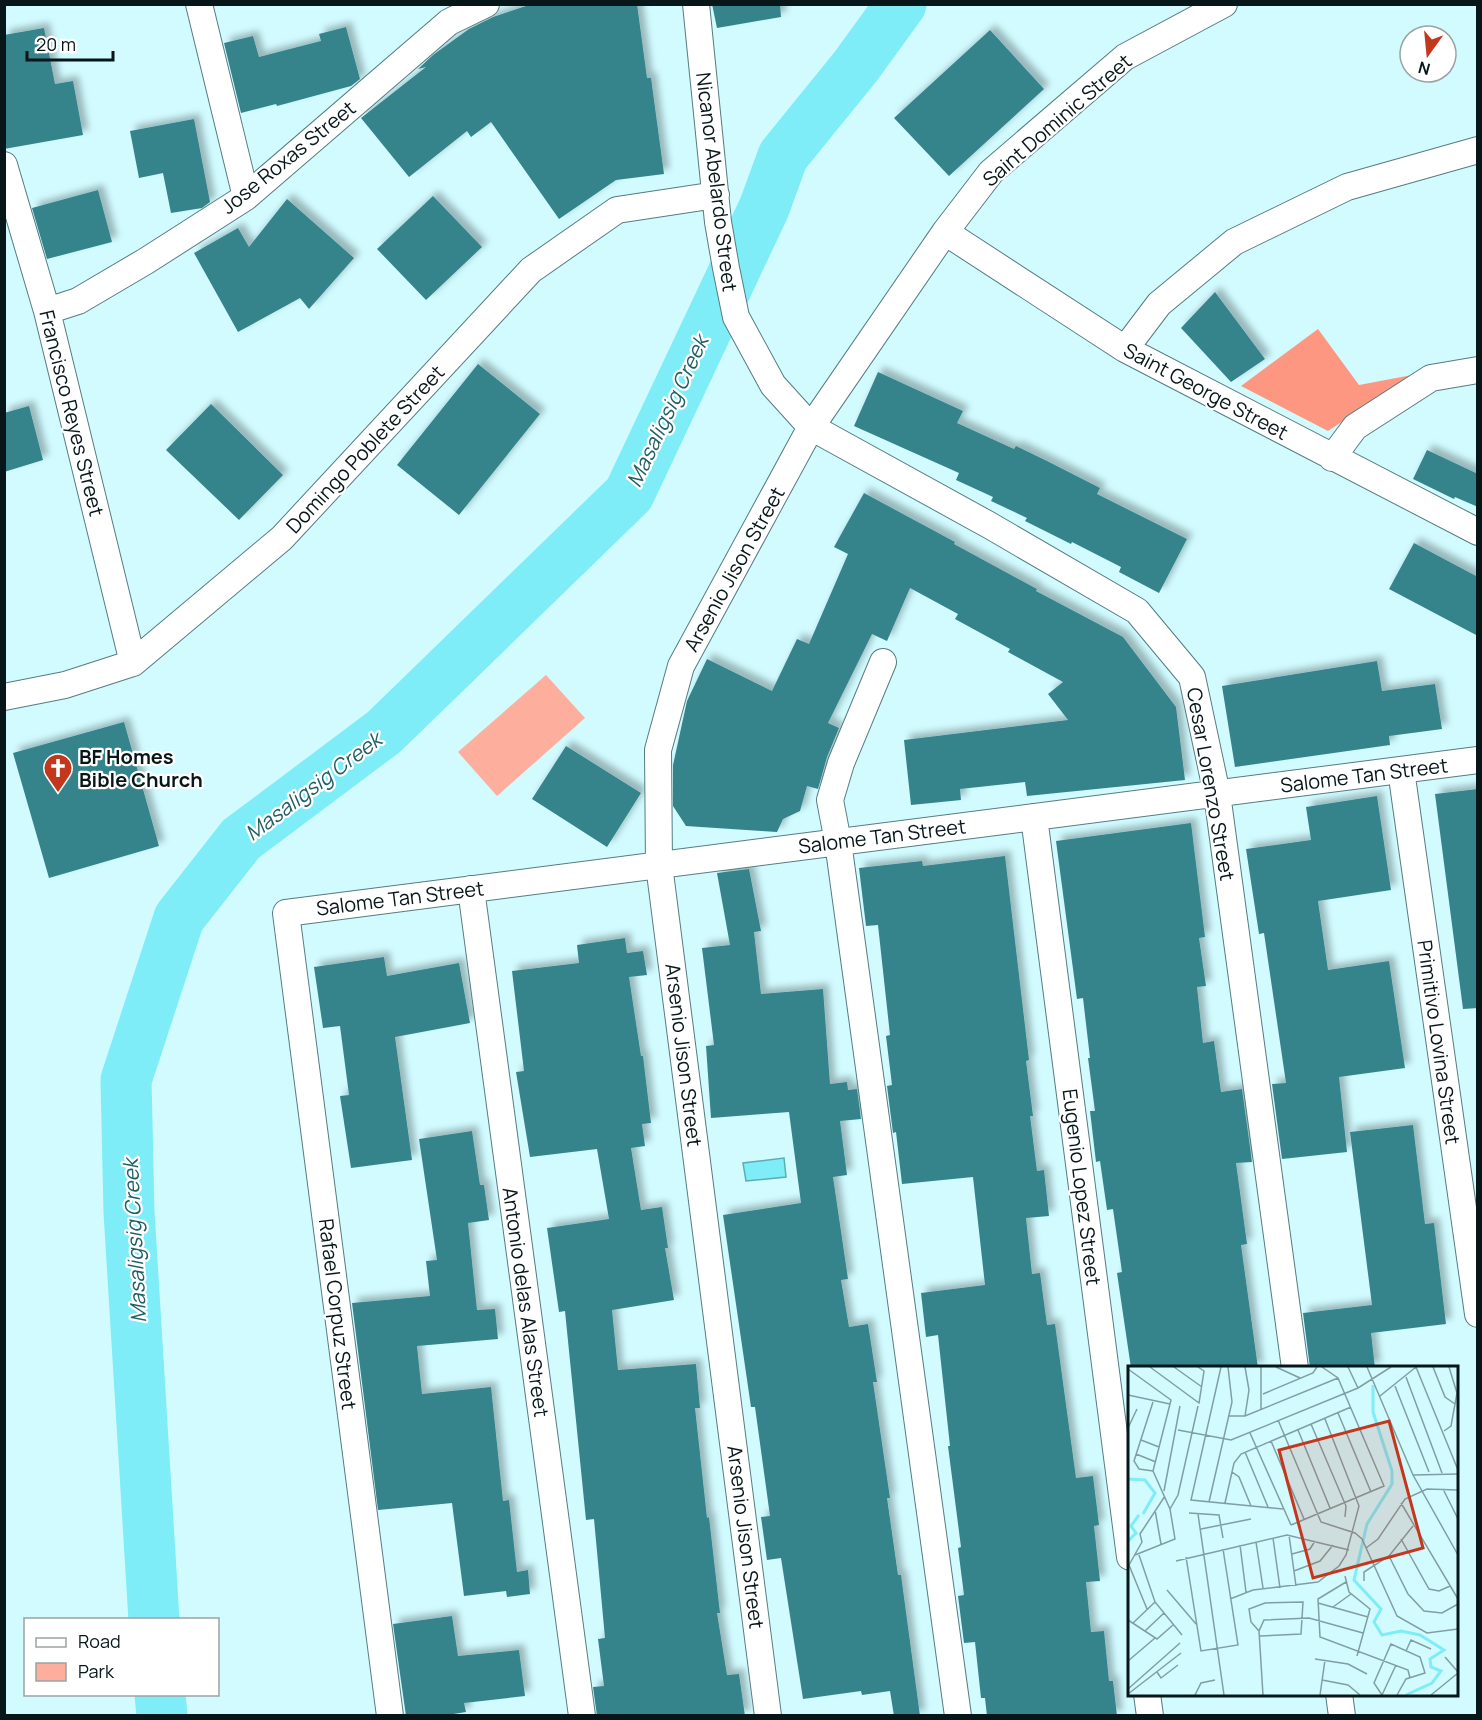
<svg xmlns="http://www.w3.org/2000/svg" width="1482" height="1720" viewBox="0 0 1482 1720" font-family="Manrope,sans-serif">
<defs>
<filter id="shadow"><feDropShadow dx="5.5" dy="-5.5" stdDeviation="3" flood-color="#0004"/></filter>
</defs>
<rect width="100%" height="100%" fill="#d1fbff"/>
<path fill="#fdae9c" d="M 546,675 L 585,718 L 497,796 L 458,752 Z"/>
<path fill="#fe9781" d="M 1318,329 L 1359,385 L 1412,375 L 1328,431 L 1241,386 Z"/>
<path fill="#7eedf8" stroke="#5aacb5" stroke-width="1.5" d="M 784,1158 L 786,1177 L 746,1181 L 743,1163 Z"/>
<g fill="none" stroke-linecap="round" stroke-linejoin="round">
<path stroke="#7eedf8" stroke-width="51" d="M 154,1620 L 129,1212 L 126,1080 L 179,918 L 241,839 L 384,732 L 629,494 L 764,208 L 783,156 L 856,66 L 901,4
M 160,1694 L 162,1716"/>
</g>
<path fill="#35848c" filter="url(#shadow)" d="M 532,4 L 637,4 L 647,78 L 651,78 L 664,174 L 616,180 L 559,219 L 491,122 L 471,137 L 467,131 L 409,177 L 361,118 L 426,67 L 418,69 L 433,55 L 469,29 L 493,17 Z
M 712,4 L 780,4 L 781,17 L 717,28 Z
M 346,27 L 360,79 L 351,86 L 277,106 L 276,104 L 241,113 L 224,43 L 253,36 L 259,57 L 321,41 L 319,34 Z
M 44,28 L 55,84 L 73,81 L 83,135 L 4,149 L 4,35 Z
M 990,30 L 1044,89 L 949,176 L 894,118 Z
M 194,119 L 210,202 L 202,208 L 171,213 L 163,173 L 139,178 L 130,131 Z
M 98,190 L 112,242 L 47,259 L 32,208 Z
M 433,196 L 482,247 L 426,300 L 377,249 Z
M 287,199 L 354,258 L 309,309 L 300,298 L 238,332 L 194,253 L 238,228 L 249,247 Z
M 1215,292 L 1265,359 L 1231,382 L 1181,328 Z
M 478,364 L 540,414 L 459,515 L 397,465 Z
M 878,372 L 963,411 L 957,423 L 1014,449 L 1016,446 L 1047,461 L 1100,488 L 1097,494 L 1187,539 L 1159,593 L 1119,572 L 1121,567 L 1072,542 L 1071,544 L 1025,521 L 1027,518 L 991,501 L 993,497 L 956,480 L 959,473 L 854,426 Z
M 211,404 L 283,475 L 239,520 L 166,450 Z
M 29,406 L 43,460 L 4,472 L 4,413 Z
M 1427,450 L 1478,474 L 1478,507 L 1455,497 L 1454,499 L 1413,479 Z
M 864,493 L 955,542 L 954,544 L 1037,589 L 1036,591 L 1123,637 L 1176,707 L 1185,780 L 1027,796 L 1025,782 L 960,789 L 961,800 L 911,805 L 904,740 L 1068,720 L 1048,694 L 1063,682 L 1008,652 L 1010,649 L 955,619 L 958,614 L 910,588 L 887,641 L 872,634 L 828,723 L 839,728 L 827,757 L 818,789 L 807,786 L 800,811 L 783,819 L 777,832 L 686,826 L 673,806 L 673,765 L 687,701 L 707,659 L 772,691 L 797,639 L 809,644 L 848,554 L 834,547 Z
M 1414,543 L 1478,577 L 1478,636 L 1389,589 Z
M 1377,661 L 1382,691 L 1435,684 L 1442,729 L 1389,736 L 1390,745 L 1235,767 L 1222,686 Z
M 124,722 L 159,846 L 49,878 L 13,753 Z
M 566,746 L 641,793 L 607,847 L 532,799 Z
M 1478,789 L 1478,1008 L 1463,1009 L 1435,794 Z
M 1377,796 L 1391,890 L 1318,901 L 1328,970 L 1389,961 L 1405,1068 L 1339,1077 L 1347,1152 L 1282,1159 L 1272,1084 L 1286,1083 L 1264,933 L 1259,934 L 1246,849 L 1311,840 L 1306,807 Z
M 1191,823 L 1205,937 L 1199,938 L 1206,986 L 1197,987 L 1203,1043 L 1214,1041 L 1221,1092 L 1242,1089 L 1252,1162 L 1236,1163 L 1247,1244 L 1241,1245 L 1258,1368 L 1131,1368 L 1117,1273 L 1122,1272 L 1113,1209 L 1107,1210 L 1100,1161 L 1096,1162 L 1090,1111 L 1095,1111 L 1088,1058 L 1090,1058 L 1083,998 L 1077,999 L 1056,841 Z
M 1005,856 L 1029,1060 L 1026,1061 L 1033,1116 L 1030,1116 L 1037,1171 L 1044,1170 L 1049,1216 L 1026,1218 L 1032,1274 L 1040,1273 L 1047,1325 L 1055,1324 L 1076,1478 L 1093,1476 L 1099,1525 L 1094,1526 L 1100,1581 L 1086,1582 L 1091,1632 L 1104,1631 L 1109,1681 L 1113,1681 L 1117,1716 L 987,1716 L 985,1698 L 981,1698 L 975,1642 L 964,1643 L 958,1596 L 964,1595 L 958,1548 L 961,1547 L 948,1446 L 950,1446 L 938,1335 L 926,1337 L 921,1293 L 985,1285 L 973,1177 L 902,1184 L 896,1132 L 893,1133 L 887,1086 L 892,1085 L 886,1036 L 890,1035 L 878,925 L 866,926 L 859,868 L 922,861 L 923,866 Z
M 749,869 L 761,931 L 754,932 L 761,994 L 823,989 L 830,1084 L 847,1082 L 848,1090 L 857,1089 L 861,1119 L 840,1121 L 847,1175 L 833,1177 L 848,1279 L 841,1280 L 849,1327 L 868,1324 L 877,1382 L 873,1382 L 890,1498 L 887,1498 L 898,1575 L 901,1575 L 920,1716 L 894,1716 L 890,1691 L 862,1695 L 861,1691 L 803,1699 L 781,1558 L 767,1560 L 761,1517 L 770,1516 L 755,1407 L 751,1407 L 723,1215 L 801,1203 L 789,1112 L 711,1118 L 706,1046 L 714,1045 L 702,948 L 730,945 L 717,873 Z
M 625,938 L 627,953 L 643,951 L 647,975 L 629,977 L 641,1056 L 643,1056 L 651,1123 L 642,1124 L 645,1146 L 631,1148 L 641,1210 L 662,1207 L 668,1248 L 665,1248 L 674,1300 L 612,1310 L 618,1370 L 696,1364 L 700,1408 L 695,1408 L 707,1518 L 709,1517 L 720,1613 L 717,1613 L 727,1675 L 739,1674 L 745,1716 L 597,1716 L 593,1687 L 604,1686 L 598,1639 L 605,1638 L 594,1519 L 586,1520 L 565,1311 L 559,1312 L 547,1228 L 609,1219 L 597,1149 L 530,1157 L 516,1072 L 524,1071 L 512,971 L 579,963 L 577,945 Z
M 384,957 L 387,976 L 459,963 L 470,1023 L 395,1037 L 412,1160 L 351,1168 L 340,1096 L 349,1095 L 340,1026 L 323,1028 L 314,967 Z
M 1413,1125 L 1425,1224 L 1434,1223 L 1446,1324 L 1371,1333 L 1375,1368 L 1310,1368 L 1303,1313 L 1372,1305 L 1350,1132 Z
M 472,1131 L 480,1185 L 484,1185 L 489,1220 L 468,1223 L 477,1310 L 495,1309 L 498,1339 L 417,1346 L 422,1394 L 491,1387 L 503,1501 L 509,1500 L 517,1572 L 528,1570 L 530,1594 L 507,1597 L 506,1591 L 464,1596 L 452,1503 L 378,1510 L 352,1303 L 430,1296 L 426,1261 L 437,1260 L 419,1139 Z
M 452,1616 L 458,1656 L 519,1650 L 525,1696 L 464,1703 L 466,1712 L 441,1716 L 406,1716 L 393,1624 Z"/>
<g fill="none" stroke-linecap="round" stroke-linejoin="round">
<g stroke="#567c80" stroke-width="28">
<path id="street" d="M 199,4 L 246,197
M 696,4 L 718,222 L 726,268 L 736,317 L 773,385 L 811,427 L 989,525 L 1137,611 L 1192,677 L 1217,794 L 1295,1368
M 4,165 L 47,311 L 133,663
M 945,232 L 1125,349 L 1478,532
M 47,311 L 78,301 L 146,261 L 246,197 L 449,22 L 486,4
M 1125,349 L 1159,304 L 1234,242 L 1347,187 L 1478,150
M 1332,458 L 1355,427 L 1431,378 L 1478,370
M 883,662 L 841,763 L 830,800 L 838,842 L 958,1716
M 4,697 L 65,685 L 133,663 L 282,538 L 531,270 L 617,210 L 716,195
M 1401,770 L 1478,1314
M 1034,817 L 1130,1557
M 471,889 L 582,1716
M 1147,1694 L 1150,1716
M 1339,1694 L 1342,1716
M 390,1716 L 286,913 L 1478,760
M 768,1716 L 659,865 L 658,750 L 681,666 L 811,427 L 945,232 L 991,172 L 1125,57 L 1224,4"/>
</g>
<use href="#street" stroke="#fff" stroke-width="26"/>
</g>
<defs>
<g id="church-pin" transform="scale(1.5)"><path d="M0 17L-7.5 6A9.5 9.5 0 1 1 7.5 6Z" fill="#c3381d" stroke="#fff"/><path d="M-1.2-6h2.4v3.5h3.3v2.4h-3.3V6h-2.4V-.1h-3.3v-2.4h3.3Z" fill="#fff"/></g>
</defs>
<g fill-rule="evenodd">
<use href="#church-pin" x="58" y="768"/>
</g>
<g text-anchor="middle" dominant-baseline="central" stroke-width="4.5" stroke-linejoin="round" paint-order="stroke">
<g font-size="20" fill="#071618" stroke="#fff">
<text transform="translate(1057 120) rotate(-41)">Saint Dominic Street</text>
<text transform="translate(288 157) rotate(-39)">Jose Roxas Street</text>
<text transform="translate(717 182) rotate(83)">Nicanor Abelardo Street</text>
<text transform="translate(1206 391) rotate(28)">Saint George Street</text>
<text transform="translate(72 413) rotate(76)">Francisco Reyes Street</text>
<text transform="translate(365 449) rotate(-47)">Domingo Poblete Street</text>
<text transform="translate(734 569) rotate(-61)">Arsenio Jison Street</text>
<text transform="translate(1364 775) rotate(-7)">Salome Tan Street</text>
<text transform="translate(1211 784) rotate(80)">Cesar Lorenzo Street</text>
<text transform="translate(882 836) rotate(-7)">Salome Tan Street</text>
<text transform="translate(400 898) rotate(-7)">Salome Tan Street</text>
<text transform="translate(1439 1042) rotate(82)">Primitivo Lovina Street</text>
<text transform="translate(684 1055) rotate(83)">Arsenio Jison Street</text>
<text transform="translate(1082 1187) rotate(83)">Eugenio Lopez Street</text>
<text transform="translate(526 1302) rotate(82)">Antonio delas Alas Street</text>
<text transform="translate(338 1314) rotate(83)">Rafael Corpuz Street</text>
<text transform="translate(746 1537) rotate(83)">Arsenio Jison Street</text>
</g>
<g font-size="20" font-weight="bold" fill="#071618" stroke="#fff" text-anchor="start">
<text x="79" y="756">BF Homes<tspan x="79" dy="23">Bible Church</tspan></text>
</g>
<g font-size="21" font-style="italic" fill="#205f65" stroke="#fff">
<text transform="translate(667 411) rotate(-65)">Masaligsig Creek</text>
<text transform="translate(313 786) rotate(-37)">Masaligsig Creek</text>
<text transform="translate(134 1241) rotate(-93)">Masaligsig Creek</text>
</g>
</g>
<g transform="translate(1128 1366)">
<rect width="330" height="330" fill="#d1fbff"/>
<path fill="none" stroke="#7eedf8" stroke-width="3" d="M 245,19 L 245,46 L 264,105 L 264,118 L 239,158 L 226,214 L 253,243 L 246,256 L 254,269 L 273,265 L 292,269 L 316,284 L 302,293 L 303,301 L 313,305 L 304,317 L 278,329M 0,113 L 17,114 L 27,127 L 15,148M 0,175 L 8,167 L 3,160 L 11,149"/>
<path fill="none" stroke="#809fa3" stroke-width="1.5" d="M 22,1 L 71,37 L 76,5 L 70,1M 46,1 L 74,21M 93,1 L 63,134 L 155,143M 133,1 L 133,44M 148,1 L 172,12M 220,1 L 230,22M 239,1 L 285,109 L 330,189M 288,1 L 330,104M 305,1 L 317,31 L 327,38M 0,3 L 43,34 L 25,105 L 42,143 L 47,173 L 7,189M 278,11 L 314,107M 267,20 L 301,106M 135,28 L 185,7 L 189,1M 0,29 L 42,38M 252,30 L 288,1M 25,36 L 6,95 L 11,103 L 25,105M 210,47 L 243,126M 100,50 L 117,50 L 210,12M 117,50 L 121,24 L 117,1M 150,54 L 193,156 L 227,167 L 234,173 L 269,250 L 299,267 L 330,263M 183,58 L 218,140 L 217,151M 0,62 L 9,43M 50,64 L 103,74 L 230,22 L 263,1M 170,64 L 202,142M 316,65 L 323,60 L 329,27 L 321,1M 122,67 L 163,159M 13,74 L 31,81M 143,75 L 176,153M 117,86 L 140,141M 8,88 L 28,96M 104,106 L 111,111 L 123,140M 285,109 L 330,108M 315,123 L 330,153M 36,125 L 52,40M 81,136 L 104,36 L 100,1M 97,137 L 106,97 L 113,88 L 223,41M 273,137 L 330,233M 42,143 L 50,129 L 70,40M 27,144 L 33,178M 61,147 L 91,149 L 95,172M 70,148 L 96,329M 163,159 L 256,120 L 210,12 L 194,1M 73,163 L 123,153M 161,169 L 168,220M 145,172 L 152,222M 273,173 L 301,223 L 311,225 L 322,220M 128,176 L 135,222M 112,179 L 118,226M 238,182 L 250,173 L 277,133 L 299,123 L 330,124M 164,188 L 182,183 L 187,175M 11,189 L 27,236 L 54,269M 261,190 L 280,228 L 296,245 L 314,247 L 330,238M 58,191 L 73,285 L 110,279 L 95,183M 48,195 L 159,169 L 221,184M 166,205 L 192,195 L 205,179M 217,210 L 221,226 L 242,243 L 229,290M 236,215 L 236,206 L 261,190 L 285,160M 218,216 L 190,233 L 192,271 L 280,304 L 282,312M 39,224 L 68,258M 102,233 L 125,224 L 190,216 L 211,200 L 218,189 L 231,140 L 197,53M 190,237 L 240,251M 205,241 L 223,228M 19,243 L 1,199 L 14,176 L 12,168 L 37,130M 0,254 L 29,273 L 45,259M 5,257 L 27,236M 17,265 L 36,247M 131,265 L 123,256 L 121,243 L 137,237 L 175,236 L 173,268 L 132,270M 278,285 L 283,274 L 303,283M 317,291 L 330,306M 187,293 L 220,298 L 239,308M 0,295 L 27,272M 29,306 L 33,312 L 50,299M 194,314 L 220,319 L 232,329M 0,323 L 52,277M 0,328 L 53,287M 67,329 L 73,317 L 87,314M 135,329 L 131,265 L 136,254 L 181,252 L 235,267M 192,329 L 197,294M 254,329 L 246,317 L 263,278 L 292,291 L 297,307 L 278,313 L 269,329M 254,329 L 268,299M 303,329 L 330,307"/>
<path fill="#c3381d" fill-opacity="0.15" stroke="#c3381d" stroke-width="3" d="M 261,55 L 295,182 L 185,212 L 151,84 Z"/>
<rect width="330" height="330" fill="none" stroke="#071618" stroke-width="3"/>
</g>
<rect width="1482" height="1720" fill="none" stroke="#071618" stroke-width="12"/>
<rect x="24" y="1618" width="195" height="78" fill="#ffffff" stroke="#9ca2a3" stroke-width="1.5"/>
<rect x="36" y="1638" width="30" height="9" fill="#ffffff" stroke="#9ca2a3" stroke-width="1.5"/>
<text x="78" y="1648" font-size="18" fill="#071618">Road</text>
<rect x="36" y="1663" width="30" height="18" fill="#fdae9c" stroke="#9ca2a3" stroke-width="1.5"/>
<text x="78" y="1678" font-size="18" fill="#071618">Park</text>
<g transform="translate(1428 54) rotate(195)"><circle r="28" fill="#ffffff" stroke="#9ca2a3" stroke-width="1.5"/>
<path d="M0-4.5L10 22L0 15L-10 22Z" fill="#c3381d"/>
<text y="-9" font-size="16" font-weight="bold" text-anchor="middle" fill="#071618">N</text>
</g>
<path d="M27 51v9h86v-9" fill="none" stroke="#071618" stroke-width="3"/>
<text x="36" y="51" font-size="18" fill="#071618" stroke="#ffffff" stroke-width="4.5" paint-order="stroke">20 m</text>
</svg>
